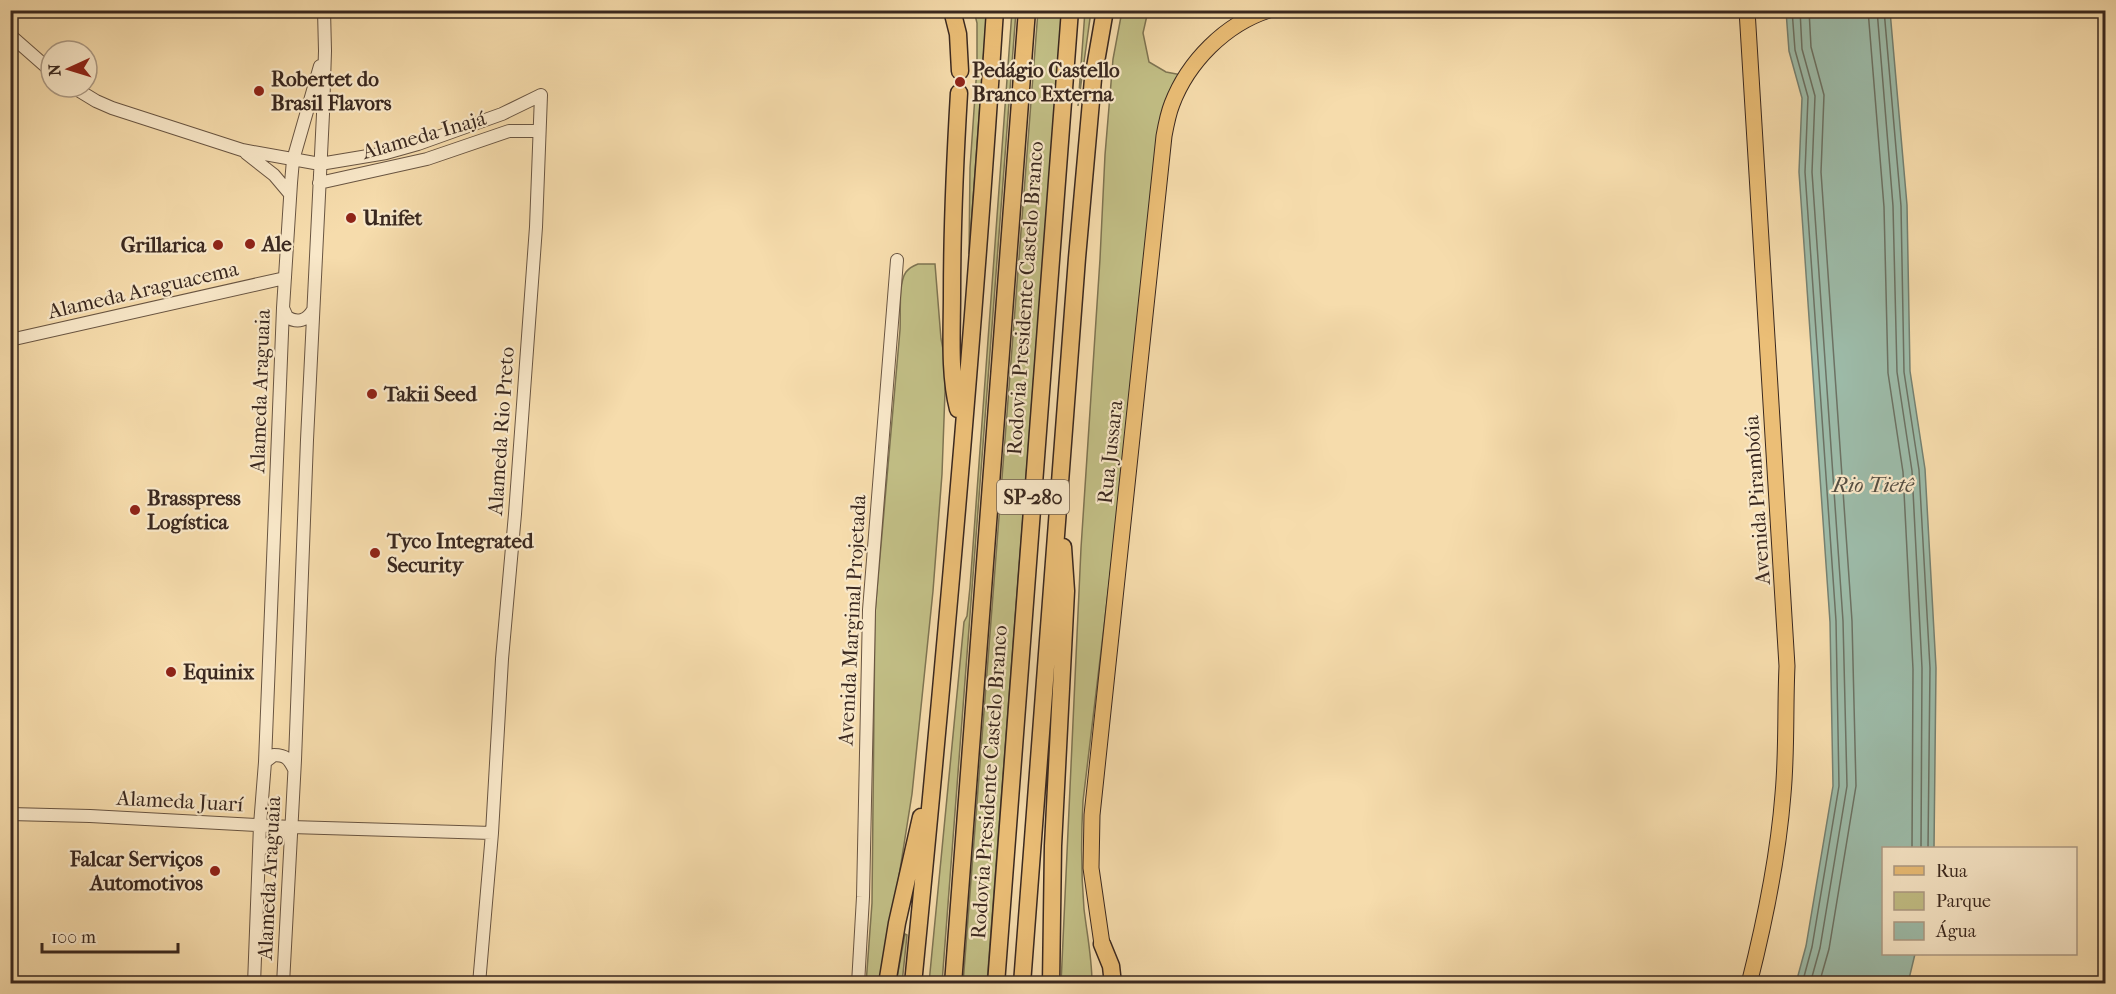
<svg xmlns="http://www.w3.org/2000/svg" width="2116" height="994" viewBox="0 0 2116 994" font-family="'IM FELL French Canon',serif">
<rect width="100%" height="100%" fill="#f6dcac"/>
<filter id="stains"><feTurbulence type="fractalNoise" baseFrequency=".00333" numOctaves="4"/><feColorMatrix values="0 0 0 0 .2 0 0 0 0 .09 0 0 0 0 .02 0 0 0 .5 -.17"/></filter>
<radialGradient id="worn" r=".72"><stop offset=".6" stop-color="#630" stop-opacity="0"/><stop offset="1" stop-color="#630" stop-opacity=".3"/></radialGradient>
<path fill="#c2bf86" stroke="#7e7452" stroke-width="1.5" d="M 974,11 L 986,11 L 986,22 L 969,254 L 970,168 L 977,67 L 977,23 Z
M 1012,11 L 1016,11 L 942,983 L 929,983 L 964,622 L 967,616 L 970,587 Z
M 1038,11 L 1062,11 L 987,983 L 963,984 Z
M 1085,11 L 1091,11 L 1078,106 Z
M 1122,11 L 1148,11 L 1143,33 L 1149,62 L 1166,72 L 1182,75 L 1167,102 L 1083,801 C 1081,837 1081,873 1084,909 C 1087,934 1092,958 1092,983 L 1061,984 L 1081,548 L 1100,259 L 1105,155 L 1113,59 Z
M 918,264 L 935,264 L 941,339 L 946,364 L 942,474 L 933,591 L 912,794 L 882,983 L 866,984 L 872,903 L 875,613 L 900,330 C 901,316 898,283 906,272 C 909,268 913,266 918,264 Z
M 905,934 L 907,935 L 902,983 L 896,983 Z"/>
<path fill="#9dbcaa" stroke="#758172" stroke-width="1.5" d="M 1786,11 L 1890,11 L 1907,205 L 1910,371 L 1925,469 L 1936,668 L 1934,848 L 1884,848 L 1884,954 L 1915,954 L 1908,983 L 1796,983 L 1806,946 L 1833,786 L 1830,622 L 1799,172 L 1802,98 L 1789,51 Z"/>
<g fill="none" stroke-linecap="round" stroke-linejoin="round">
<path stroke="#6c7264" stroke-width="1.5" d="M 1792,10 L 1795,50 L 1808,97 L 1805,172 L 1836,621 L 1839,786 L 1812,947 L 1802,984
M 1800,10 L 1802,49 L 1815,96 L 1812,172 L 1843,621 L 1847,786 L 1820,948 L 1810,984
M 1809,10 L 1811,47 L 1824,95 L 1821,172 L 1852,621 L 1856,786 L 1829,949 L 1819,984
M 1868,10 L 1884,207 L 1888,373 L 1903,472 L 1913,669 L 1912,848
M 1877,10 L 1893,206 L 1897,372 L 1912,471 L 1922,668 L 1921,848
M 1884,10 L 1901,206 L 1904,372 L 1919,470 L 1930,668 L 1928,848"/>
<g stroke="#695542" stroke-width="14">
<path id="minor" d="M 10,35 L 51,71
M 73,87 L 96,101 L 112,108 L 242,150 L 320,164 L 386,153 L 418,144 L 502,114 L 541,95 L 536,227 L 515,514 L 502,659 L 492,833 L 479,984
M 246,153 L 274,175 L 290,194
M 319,183 L 427,159 L 509,131 L 539,131
M 283,308 L 287,317 C 298,324 307,320 313,310
M 10,340 L 285,278
M 265,762 L 274,755 C 286,755 289,759 294,769
M 10,814 L 90,816 L 291,827 L 492,833
M 259,851 L 291,827
M 254,984 L 260,825 L 265,762 L 283,308 L 291,183 L 293,160 L 320,66
M 283,984 L 295,760 L 307,440 L 323,114 L 325,51 L 324,10
M 858,984 L 863,897 L 869,610 L 897,260"/>
</g>
<g stroke="#3a281f" stroke-width="17">
<path id="major" d="M 1747,10 L 1787,666 C 1785,709 1787,751 1783,794 C 1778,859 1765,921 1749,984
M 1102,944 L 1091,868 L 1092,815 L 1164,136 C 1166,125 1168,114 1172,104 C 1188,62 1225,24 1269,10"/>
</g>
<g stroke="#3a281f" stroke-width="19">
<path id="highway" d="M 952,10 L 958,34 L 960,71
M 958,409 C 949,374 952,331 952,295 C 952,227 955,160 959,93
M 1102,944 L 1111,966 L 1113,984
M 887,984 L 897,923 L 921,817
M 913,984 C 945,660 974,335 995,10
M 953,984 L 1027,10
M 996,984 L 1070,10
M 1022,984 L 1077,258 L 1093,79 L 1105,10
M 1051,984 L 1053,846 L 1066,591 L 1063,547"/>
</g>
<use href="#minor" stroke="#f9e8c9" stroke-width="12"/>
<use href="#major" stroke="#ebbe76" stroke-width="15"/>
<use href="#highway" stroke="#ebbe76" stroke-width="16"/>
</g>
<g fill="#8f2418" stroke="#f9e8c9" stroke-width="2">
<circle cx="960" cy="82" r="6"/>
<circle cx="259" cy="91" r="6"/>
<circle cx="351" cy="218" r="6"/>
<circle cx="250" cy="244" r="6"/>
<circle cx="218" cy="245" r="6"/>
<circle cx="372" cy="394" r="6"/>
<circle cx="135" cy="510" r="6"/>
<circle cx="375" cy="553" r="6"/>
<circle cx="171" cy="672" r="6"/>
<circle cx="215" cy="871" r="6"/>
</g>
<g text-anchor="middle" dominant-baseline="central" stroke-width="4.5" stroke-linejoin="round" paint-order="stroke">
<rect fill="#f9e8c9" stroke="#736252" stroke-width="1.5" x="997" y="480" width="72" height="34" rx="4.5"/>
<g font-size="20" font-weight="bold" fill="#3a281f">
<text x="1033" y="497">SP-280</text>
</g>
<g font-size="21" font-weight="bold" fill="#3a281f" stroke="#f9e8c9" text-anchor="start">
<text x="972" y="70">Pedágio Castello<tspan x="972" dy="24">Branco Externa</tspan></text>
<text x="271" y="79">Robertet do<tspan x="271" dy="24">Brasil Flavors</tspan></text>
<text x="363" y="218">Unifet</text>
<text x="262" y="244">Ale</text>
<text x="206" y="245" text-anchor="end">Grillarica</text>
<text x="384" y="394">Takii Seed</text>
<text x="147" y="498">Brasspress<tspan x="147" dy="24">Logística</tspan></text>
<text x="387" y="541">Tyco Integrated<tspan x="387" dy="24">Security</tspan></text>
<text x="183" y="672">Equinix</text>
<text x="203" y="859" text-anchor="end">Falcar Serviços<tspan x="203" dy="24">Automotivos</tspan></text>
</g>
<g font-size="21" fill="#3a281f" stroke="#f9e8c9">
<text transform="translate(424 135) rotate(-16)">Alameda Inajá</text>
<text transform="translate(143 290) rotate(-13)">Alameda Araguacema</text>
<text transform="translate(1025 298) rotate(-86)">Rodovia Presidente Castelo Branco</text>
<text transform="translate(260 391) rotate(-88)">Alameda Araguaia</text>
<text transform="translate(501 431) rotate(-86)">Alameda Rio Preto</text>
<text transform="translate(1110 452) rotate(-84)">Rua Jussara</text>
<text transform="translate(1757 500) rotate(-94)">Avenida Pirambóia</text>
<text transform="translate(852 620) rotate(-87)">Avenida Marginal Projetada</text>
<text transform="translate(989 782) rotate(-86)">Rodovia Presidente Castelo Branco</text>
<text transform="translate(180 801) rotate(3)">Alameda Juarí</text>
<text transform="translate(269 878) rotate(-87)">Alameda Araguaia</text>
</g>
<g font-size="22" font-style="italic" fill="#534d42" stroke="#f9e8c9">
<text x="1873" y="485">Rio Tietê</text>
</g>
</g>
<rect width="2116" height="994" fill="none" stroke="#f6dcac" stroke-width="36"/>
<rect x="12" y="12" width="2092" height="970" fill="none" stroke="#3a281f" stroke-width="3"/>
<rect x="18" y="18" width="2080" height="958" fill="none" stroke="#3a281f" stroke-width="1.5"/>
<rect x="1882" y="847" width="195" height="108" fill="#f9e8c9" stroke="#ad9b85" stroke-width="1.5"/>
<rect x="1894" y="866" width="30" height="9" fill="#ebbe76" stroke="#ad9b85" stroke-width="1.5"/>
<text x="1936" y="877" font-size="18" fill="#3a281f">Rua</text>
<rect x="1894" y="892" width="30" height="18" fill="#c2bf86" stroke="#ad9b85" stroke-width="1.5"/>
<text x="1936" y="907" font-size="18" fill="#3a281f">Parque</text>
<rect x="1894" y="922" width="30" height="18" fill="#9dbcaa" stroke="#ad9b85" stroke-width="1.5"/>
<text x="1936" y="937" font-size="18" fill="#3a281f">Água</text>
<g transform="translate(69 69) rotate(266)"><circle r="28" fill="#f9e8c9" stroke="#ad9b85" stroke-width="1.5"/>
<path d="M0-4.5L10 22L0 15L-10 22Z" fill="#8f2418"/>
<text y="-9" font-size="16" font-weight="bold" text-anchor="middle" fill="#3a281f">N</text>
</g>
<path d="M42 943v9h136v-9" fill="none" stroke="#3a281f" stroke-width="3"/>
<text x="51" y="943" font-size="18" fill="#3a281f" stroke="#f9e8c9" stroke-width="4.5" paint-order="stroke">100 m</text>
<rect width="100%" height="100%" filter="url(#stains)"/>
<rect width="100%" height="100%" fill="url(#worn)"/>
</svg>
